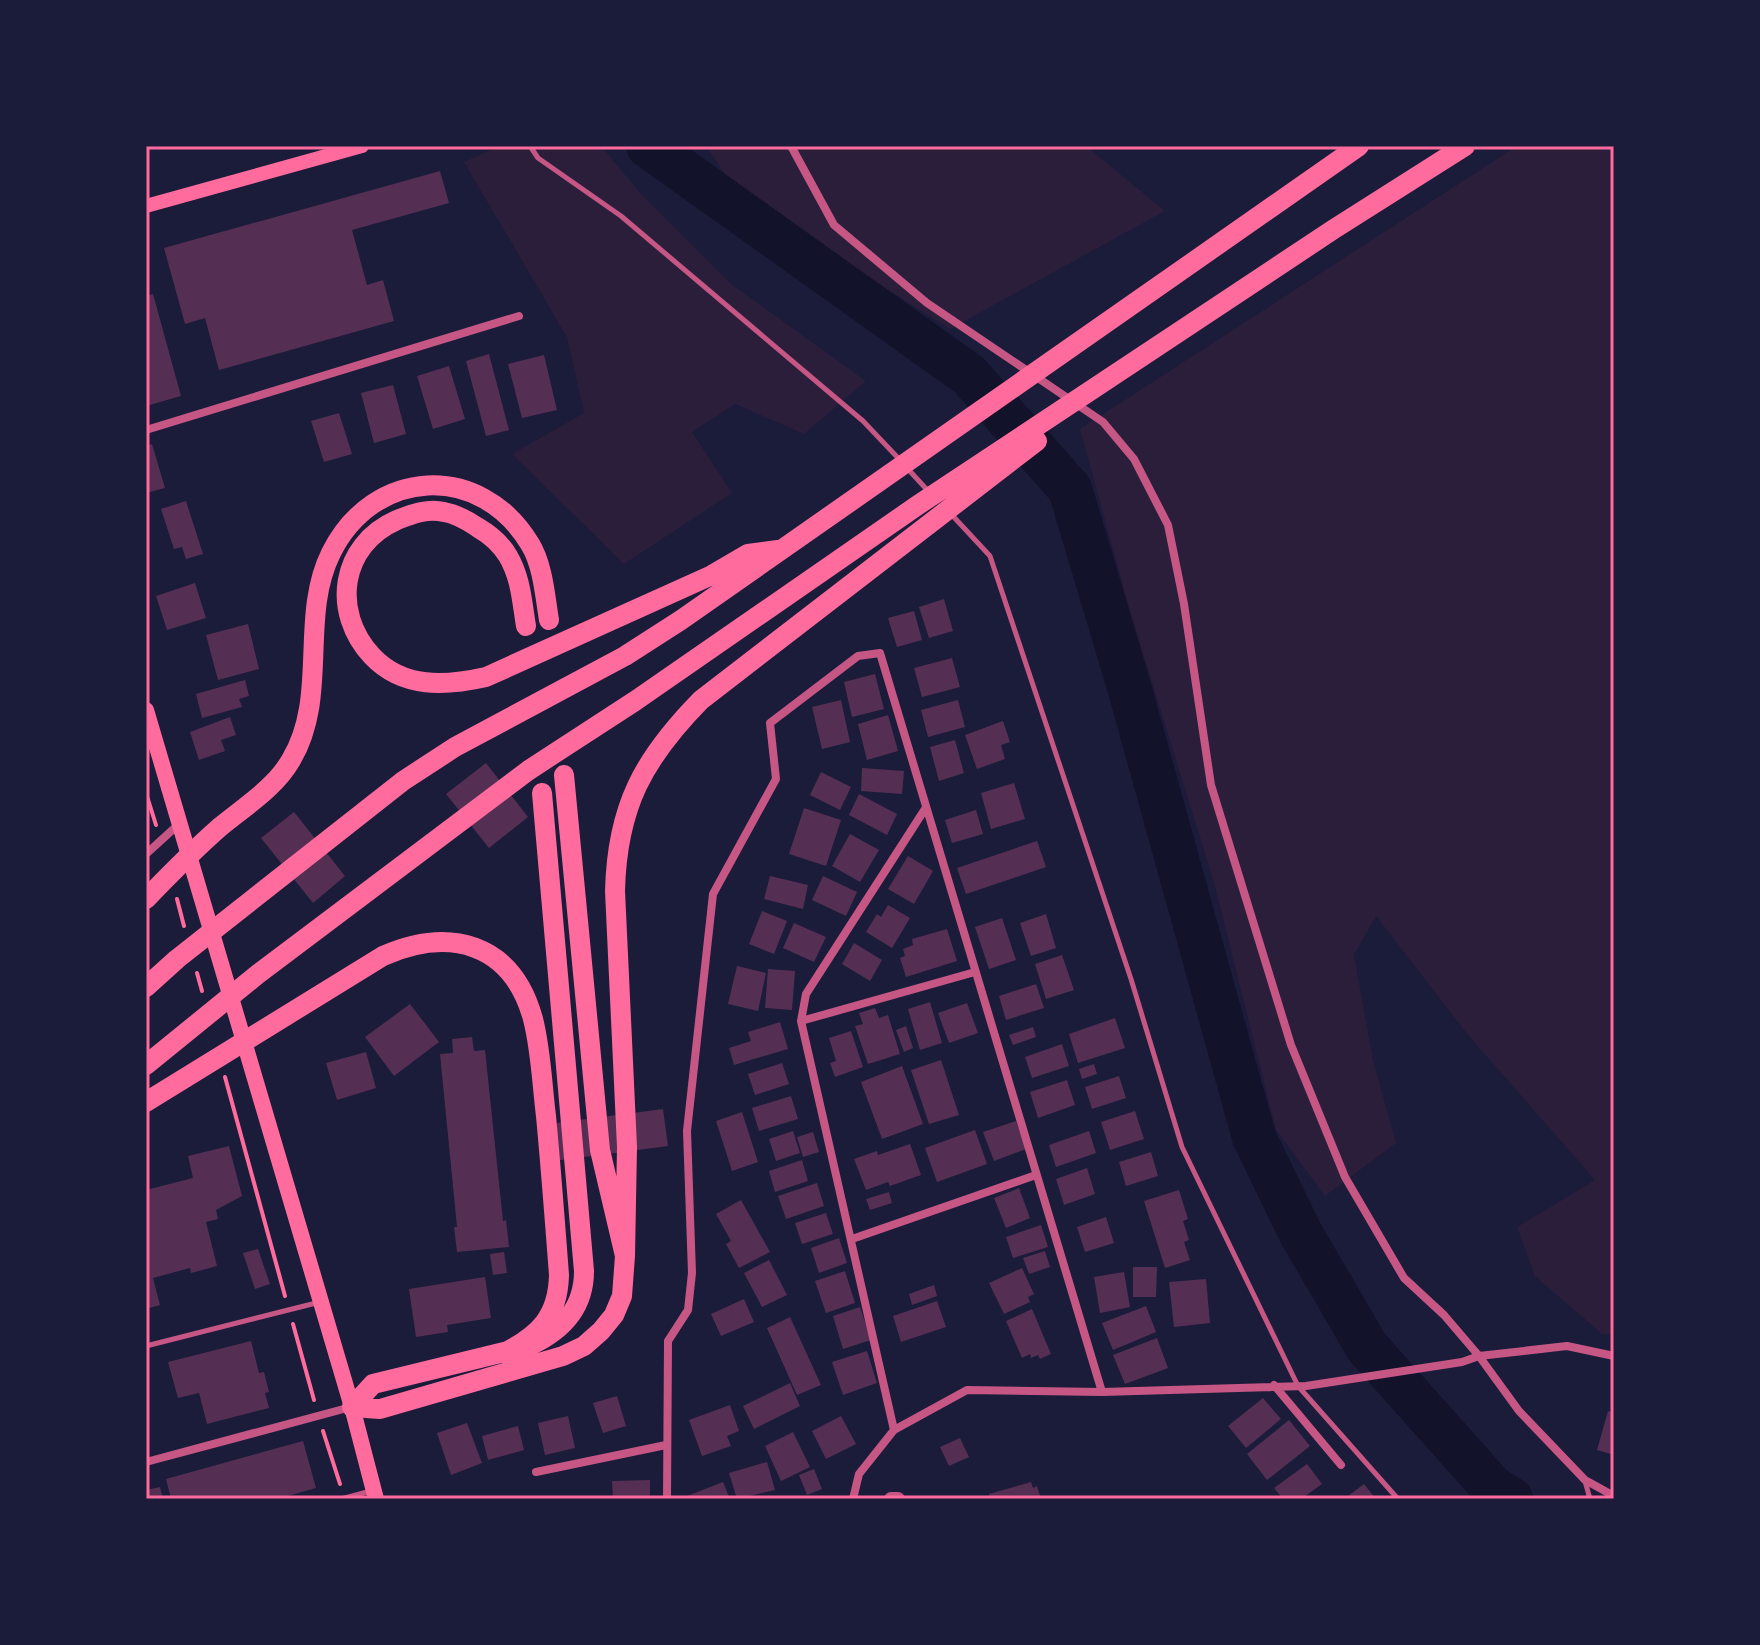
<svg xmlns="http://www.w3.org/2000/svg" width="1760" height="1645" viewBox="0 0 1760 1645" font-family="'Alegreya Sans',sans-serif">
<rect width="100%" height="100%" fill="#1b1b3a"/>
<path fill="#2a1e3b" d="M 500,146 L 601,146 L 642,195 L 731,284 L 866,381 L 804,434 L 735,404 L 692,432 L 732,493 L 624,564 L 512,454 L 584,413 L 567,337 L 464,162 Z
M 706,146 L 1086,146 L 1165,211 L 950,329 L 739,195 Z
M 1517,146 L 1614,146 L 1614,1335 L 1602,1334 L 1535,1276 L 1517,1227 L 1595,1180 L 1468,1035 L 1376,916 L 1354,955 L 1373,1060 L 1396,1143 L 1325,1196 L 1276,1130 L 1215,886 L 1130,611 L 1080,429 Z"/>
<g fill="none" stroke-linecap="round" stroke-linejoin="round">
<path stroke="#12122b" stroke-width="44" d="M 648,146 L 969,375 L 1070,489 L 1130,690 L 1254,1137 L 1300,1232 L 1367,1347 L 1492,1487 L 1511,1499"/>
</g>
<path fill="#542f53" d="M 440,171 L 449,203 L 352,230 L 367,285 L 383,280 L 394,321 L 219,370 L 205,318 L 185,324 L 164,248 Z
M 153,294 L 181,396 L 146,406 L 146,296 Z
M 489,354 L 509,430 L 486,436 L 466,361 Z
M 544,355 L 557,410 L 522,418 L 508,364 Z
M 449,366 L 465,419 L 433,429 L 417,376 Z
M 393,385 L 406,434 L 374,443 L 361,393 Z
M 339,413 L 352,454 L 324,462 L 311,421 Z
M 152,444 L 165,488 L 146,493 L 146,446 Z
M 186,501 L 203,554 L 186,559 L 182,547 L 174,549 L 161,509 Z
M 195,583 L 206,618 L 167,630 L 156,596 Z
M 944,599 L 953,631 L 929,638 L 919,607 Z
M 914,611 L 922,640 L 897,647 L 888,618 Z
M 248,624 L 259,669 L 218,680 L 206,635 Z
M 952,658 L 960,687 L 922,697 L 914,668 Z
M 875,674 L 884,709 L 852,717 L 844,682 Z
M 245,680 L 249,696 L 239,699 L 242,707 L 202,718 L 196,694 Z
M 841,700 L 850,742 L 822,749 L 812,707 Z
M 958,700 L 965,727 L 928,737 L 921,710 Z
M 888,715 L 898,751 L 867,760 L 858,724 Z
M 230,717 L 236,735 L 221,740 L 225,751 L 199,760 L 190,732 Z
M 1003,721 L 1010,742 L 1001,745 L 1005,759 L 977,769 L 965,735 Z
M 955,740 L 964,773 L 939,781 L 930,747 Z
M 486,763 L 528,817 L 489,848 L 446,794 Z
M 862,768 L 904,771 L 902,794 L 861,791 Z
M 821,772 L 851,787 L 840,810 L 810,795 Z
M 1014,783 L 1025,819 L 991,829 L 981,793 Z
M 859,794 L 897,814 L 887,835 L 849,815 Z
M 804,808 L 841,820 L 826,866 L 789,854 Z
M 976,810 L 983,834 L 952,843 L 945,820 Z
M 294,812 L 345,876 L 313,903 L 261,838 Z
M 850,834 L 879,850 L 860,882 L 832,866 Z
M 1037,841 L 1046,867 L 966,894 L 957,868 Z
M 908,856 L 933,871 L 914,904 L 888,889 Z
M 770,876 L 808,885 L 803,909 L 764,899 Z
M 823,876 L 857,892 L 846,916 L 812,900 Z
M 888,905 L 910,918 L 892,948 L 866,932 L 877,914 L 881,917 Z
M 762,911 L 787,921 L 774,954 L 749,944 Z
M 1046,914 L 1056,948 L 1031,956 L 1020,923 Z
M 1002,918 L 1016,960 L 989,969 L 975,927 Z
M 794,923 L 826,937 L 814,962 L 783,948 Z
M 947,929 L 957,961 L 906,977 L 900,958 L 905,956 L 903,949 L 913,945 L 912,939 Z
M 854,943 L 882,960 L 870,981 L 842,964 Z
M 1062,955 L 1074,990 L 1046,999 L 1035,964 Z
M 737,966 L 766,973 L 758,1011 L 728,1004 Z
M 768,969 L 795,971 L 792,1010 L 765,1008 Z
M 1036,984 L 1044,1008 L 1006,1020 L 999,996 Z
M 930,1002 L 942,1043 L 920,1050 L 908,1009 Z
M 967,1003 L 978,1033 L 949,1043 L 938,1013 Z
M 410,1004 L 439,1042 L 394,1076 L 365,1037 Z
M 875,1008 L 879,1018 L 888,1015 L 900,1054 L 868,1064 L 855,1026 L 863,1024 L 859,1013 Z
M 1115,1018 L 1125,1048 L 1078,1063 L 1069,1034 Z
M 780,1022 L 788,1049 L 734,1065 L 729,1048 L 751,1041 L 748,1032 Z
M 906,1026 L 913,1048 L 904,1052 L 896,1030 Z
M 1033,1027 L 1036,1037 L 1013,1045 L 1009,1035 Z
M 851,1031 L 863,1067 L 835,1077 L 830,1063 L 836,1061 L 829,1038 Z
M 472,1037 L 474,1051 L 485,1050 L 503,1221 L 506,1220 L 509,1247 L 457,1252 L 454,1227 L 457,1227 L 440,1054 L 453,1053 L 452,1039 Z
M 1062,1044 L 1069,1066 L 1032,1078 L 1025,1057 Z
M 366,1052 L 376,1088 L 337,1100 L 326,1063 Z
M 941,1060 L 959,1115 L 929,1124 L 911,1070 Z
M 782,1063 L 789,1084 L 755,1095 L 748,1074 Z
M 1094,1064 L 1097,1074 L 1082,1079 L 1079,1069 Z
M 902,1066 L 923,1124 L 882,1139 L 861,1082 Z
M 1119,1076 L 1126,1098 L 1092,1109 L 1085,1087 Z
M 1067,1080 L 1075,1105 L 1038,1118 L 1030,1092 Z
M 791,1096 L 798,1119 L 759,1131 L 752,1108 Z
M 663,1109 L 668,1146 L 554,1161 L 549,1124 Z
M 1135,1111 L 1144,1139 L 1110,1150 L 1101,1122 Z
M 742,1112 L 758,1162 L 732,1171 L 716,1121 Z
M 1016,1121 L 1026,1149 L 994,1161 L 983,1132 Z
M 975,1130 L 987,1164 L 937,1182 L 925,1148 Z
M 793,1131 L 800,1153 L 776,1161 L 769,1139 Z
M 1089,1131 L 1096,1153 L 1056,1167 L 1049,1145 Z
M 813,1132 L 819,1152 L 803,1157 L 797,1137 Z
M 910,1144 L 921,1175 L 890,1186 L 888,1182 L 866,1190 L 854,1159 L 877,1151 L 878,1155 Z
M 229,1146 L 242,1196 L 216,1210 L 218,1219 L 206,1222 L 217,1266 L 191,1273 L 190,1268 L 153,1278 L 160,1305 L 146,1309 L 146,1190 L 193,1178 L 188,1156 Z
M 1151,1152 L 1158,1176 L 1126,1186 L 1119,1162 Z
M 802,1160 L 808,1181 L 775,1192 L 769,1171 Z
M 1087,1168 L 1095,1194 L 1064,1205 L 1056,1179 Z
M 817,1183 L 824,1206 L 786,1219 L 778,1196 Z
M 1019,1188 L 1030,1218 L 1006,1228 L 994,1198 Z
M 1179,1190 L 1188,1219 L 1183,1221 L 1189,1240 L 1184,1242 L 1190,1260 L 1165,1268 L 1144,1201 Z
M 889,1192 L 892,1203 L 870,1210 L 866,1199 Z
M 741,1200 L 770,1252 L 739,1268 L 726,1244 L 731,1241 L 716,1214 Z
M 826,1213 L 833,1234 L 802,1244 L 795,1223 Z
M 1106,1217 L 1114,1243 L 1085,1252 L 1077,1227 Z
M 1041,1225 L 1048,1247 L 1013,1258 L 1006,1237 Z
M 839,1238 L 847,1263 L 819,1273 L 811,1248 Z
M 258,1249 L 270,1284 L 255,1289 L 243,1253 Z
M 1045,1251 L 1050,1267 L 1029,1274 L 1023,1258 Z
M 504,1252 L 507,1273 L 493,1275 L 490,1254 Z
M 769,1260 L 787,1295 L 762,1307 L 744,1273 Z
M 1133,1267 L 1157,1267 L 1156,1297 L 1133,1297 Z
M 1022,1268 L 1034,1294 L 1028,1297 L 1030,1302 L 1004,1314 L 989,1283 Z
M 845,1271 L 855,1303 L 826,1313 L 815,1281 Z
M 1124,1272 L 1130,1307 L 1100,1313 L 1094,1277 Z
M 485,1277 L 491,1318 L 447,1325 L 448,1332 L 416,1337 L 409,1289 Z
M 1206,1279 L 1210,1323 L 1174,1327 L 1169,1282 Z
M 934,1285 L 937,1296 L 912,1305 L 909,1294 Z
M 744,1299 L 754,1322 L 721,1336 L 711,1314 Z
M 937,1301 L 946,1327 L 901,1342 L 893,1316 Z
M 1146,1306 L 1156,1332 L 1113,1350 L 1102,1323 Z
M 860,1307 L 871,1340 L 843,1349 L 833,1316 Z
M 1032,1309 L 1051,1354 L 1040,1359 L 1038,1355 L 1031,1358 L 1030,1354 L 1022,1358 L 1006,1321 Z
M 790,1317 L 821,1385 L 797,1395 L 767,1328 Z
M 1157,1338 L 1168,1368 L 1125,1384 L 1113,1355 Z
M 251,1341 L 259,1373 L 264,1372 L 269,1392 L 265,1393 L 269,1408 L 207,1424 L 199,1393 L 178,1398 L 168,1362 Z
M 867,1351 L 877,1383 L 843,1395 L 832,1362 Z
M 790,1383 L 800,1406 L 754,1429 L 743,1406 Z
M 617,1396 L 626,1426 L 603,1433 L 593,1403 Z
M 1263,1398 L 1281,1419 L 1246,1448 L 1228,1426 Z
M 730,1405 L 739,1431 L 727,1436 L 731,1446 L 702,1456 L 689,1420 Z
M 1608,1411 L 1614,1413 L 1614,1455 L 1597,1450 Z
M 568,1416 L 575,1448 L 545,1455 L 538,1423 Z
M 841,1416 L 856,1444 L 826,1459 L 812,1431 Z
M 1289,1420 L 1310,1446 L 1267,1480 L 1247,1454 Z
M 467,1423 L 482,1463 L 451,1475 L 437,1433 Z
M 518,1426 L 524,1450 L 488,1460 L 482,1436 Z
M 793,1432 L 810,1467 L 781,1481 L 765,1446 Z
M 960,1438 L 969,1457 L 949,1466 L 940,1447 Z
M 303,1441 L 316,1488 L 277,1499 L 171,1499 L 166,1479 Z
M 767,1462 L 775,1490 L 737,1499 L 729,1473 Z
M 1307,1464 L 1322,1484 L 1301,1499 L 1283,1499 L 1274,1488 Z
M 814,1469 L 822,1489 L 807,1495 L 799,1475 Z
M 650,1480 L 650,1499 L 613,1499 L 612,1481 Z
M 723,1482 L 730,1499 L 688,1499 L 687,1496 Z
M 1031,1482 L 1033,1488 L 1037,1486 L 1041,1499 L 990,1499 L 989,1494 Z
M 1364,1484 L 1376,1499 L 1344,1499 Z
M 160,1487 L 163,1499 L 146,1499 L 146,1490 Z"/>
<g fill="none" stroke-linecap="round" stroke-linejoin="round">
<path stroke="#ff6b9d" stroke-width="4" d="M 146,793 L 156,825
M 177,899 L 184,926
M 197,973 L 202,991
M 225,1077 L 285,1296
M 293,1324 L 314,1400
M 323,1431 L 340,1484"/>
<path stroke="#c65784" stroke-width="5" d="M 530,146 L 538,158 L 621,216 L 863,421 L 900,460
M 907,468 L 930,493
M 951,514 L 990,556 L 1131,979 L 1182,1147 L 1298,1386 L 1398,1499
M 146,1346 L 320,1302
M 1585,1481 L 1590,1499
M 341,1499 L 371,1491"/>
<path stroke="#c65784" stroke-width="8" d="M 791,146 L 834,225 L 927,303 L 1103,422 L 1134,459 L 1168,525 L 1184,604 L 1211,785 L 1291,1045 L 1345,1177 L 1404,1278 L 1444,1315 L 1479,1356 L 1519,1411 L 1585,1480 L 1614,1496
M 146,430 L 519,316
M 146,854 L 179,824
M 801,1021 L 975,972
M 852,1239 L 1036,1175
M 1274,1385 L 1341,1465
M 894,1430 L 801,1021 L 806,994 L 925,809
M 146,1462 L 351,1407
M 536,1472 L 666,1445
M 667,1499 L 668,1341 L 688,1310 L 692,1273 L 687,1131 L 713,894 L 776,779 L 770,723 L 858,656 L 880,653 L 1102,1392
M 853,1499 L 859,1474 L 894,1430 L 967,1390 L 1102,1392 L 1306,1386 L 1462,1362 L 1479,1356 L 1567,1346 L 1614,1356"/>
<path stroke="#c65784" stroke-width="14" d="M 891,1499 L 898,1499"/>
<path stroke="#ff6b9d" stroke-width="14" d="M 146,206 L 362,146"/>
<path stroke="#ff6b9d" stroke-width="16" d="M 146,710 L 352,1407 L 376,1499"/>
<path stroke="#ff6b9d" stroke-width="20" d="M 526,626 C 522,602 521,578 508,556 C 501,544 489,534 477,527 C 468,521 456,514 444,512 C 428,508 412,514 397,520 C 340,545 331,612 372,656 C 403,689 446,686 486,677 L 712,575 L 748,554 L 778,550
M 146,899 C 170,874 195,849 220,827 C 244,807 275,788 291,760 C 329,697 299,617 331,553 C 373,468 480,461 530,544 C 543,565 545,596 549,620
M 146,987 L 177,959 L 403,781 L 455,747 L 625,656 L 681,620 L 1359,146
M 146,1065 L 258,974 L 529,770 L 635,701 L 918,505 L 1334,229 L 1465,146
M 146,1102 L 383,956 C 449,927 512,942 533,1019 C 541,1050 542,1084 546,1116 C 551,1169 555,1222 559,1275 C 558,1317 539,1335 504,1353
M 625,1256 L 627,1147 L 615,891 C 617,807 643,759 701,700 L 1037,441
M 352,1407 L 380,1409 L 563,1356 L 584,1346 L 601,1331 L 614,1315 L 622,1296 L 625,1256 L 600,1150 L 564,775
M 352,1407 L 373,1384 L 529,1346 C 562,1331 584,1309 584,1271 L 542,793"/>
</g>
<rect width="1760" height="1645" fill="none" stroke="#1b1b3a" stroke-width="296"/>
<rect x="148" y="148" width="1464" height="1349" fill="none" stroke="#ff6b9d" stroke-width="3"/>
</svg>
